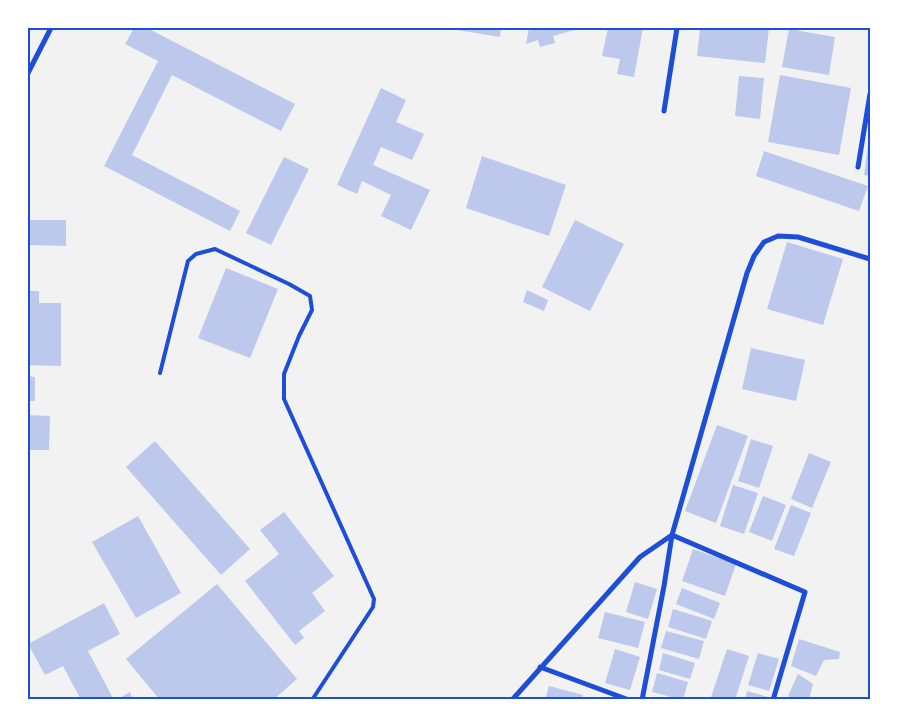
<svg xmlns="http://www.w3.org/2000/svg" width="898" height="727" viewBox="0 0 898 727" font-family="'PT Sans',sans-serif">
<rect width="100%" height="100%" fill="#f2f2f2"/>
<path fill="#bdc9ec" d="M 134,28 L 147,28 L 295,104 L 281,131 L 172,75 L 132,155 L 240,211 L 230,231 L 104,166 L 158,61 L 125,44 Z
M 458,28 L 501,28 L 500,37 L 457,30 Z
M 529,28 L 582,28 L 553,36 L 555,43 L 540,47 L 538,40 L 526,44 Z
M 608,28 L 643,28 L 634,77 L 617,74 L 620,59 L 602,56 Z
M 700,28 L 769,28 L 765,63 L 697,56 Z
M 789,29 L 835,37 L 829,75 L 782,67 Z
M 780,75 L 851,88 L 839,155 L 768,142 Z
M 739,76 L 764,78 L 760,119 L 735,116 Z
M 381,88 L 406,100 L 396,122 L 424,134 L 412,160 L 381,147 L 373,165 L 430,190 L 411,230 L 381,216 L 391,195 L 362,181 L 357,194 L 337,185 Z
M 869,137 L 870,137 L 870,176 L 864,175 Z
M 764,151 L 868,186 L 859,211 L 756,176 Z
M 482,156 L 566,185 L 549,236 L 466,208 Z
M 284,157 L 309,169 L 271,245 L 246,233 Z
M 28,220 L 66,220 L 66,246 L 28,245 Z
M 575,220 L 624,244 L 590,311 L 542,287 Z
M 787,242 L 843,259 L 823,325 L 767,309 Z
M 226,268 L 278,289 L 250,358 L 198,338 Z
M 527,290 L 548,300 L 544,311 L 523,302 Z
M 28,291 L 39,291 L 39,303 L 61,303 L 61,366 L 28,365 Z
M 751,348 L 805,360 L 796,401 L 742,389 Z
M 28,376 L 35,377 L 35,401 L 28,401 Z
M 28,415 L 50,416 L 49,450 L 28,450 Z
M 717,425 L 748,436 L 716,523 L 685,511 Z
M 751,439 L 773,446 L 759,488 L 738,481 Z
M 155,441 L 250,549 L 221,575 L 126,467 Z
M 809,453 L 831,462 L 812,508 L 791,499 Z
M 733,485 L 758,493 L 744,534 L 720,526 Z
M 763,496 L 786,505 L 772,541 L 749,532 Z
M 791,505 L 811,513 L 794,556 L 774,549 Z
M 284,512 L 334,576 L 312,593 L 325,611 L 299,631 L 304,638 L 295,645 L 245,581 L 279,554 L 260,530 Z
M 138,516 L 181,593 L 136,618 L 92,542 Z
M 693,549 L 736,564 L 725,596 L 682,581 Z
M 635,582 L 657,589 L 648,619 L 626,612 Z
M 217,584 L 297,679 L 273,700 L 160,700 L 126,659 Z
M 682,588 L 720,603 L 714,619 L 676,604 Z
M 104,603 L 120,634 L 88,651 L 114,700 L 81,700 L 63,666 L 45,675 L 28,644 Z
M 673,609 L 712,621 L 706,639 L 668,627 Z
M 605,612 L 645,622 L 638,648 L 598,638 Z
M 666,631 L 704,641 L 699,659 L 661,648 Z
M 799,639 L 840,652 L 839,659 L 824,660 L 816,676 L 791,666 Z
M 615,649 L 640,657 L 630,690 L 605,683 Z
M 727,649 L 749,656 L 735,700 L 710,700 Z
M 663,653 L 695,663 L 690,679 L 659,670 Z
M 758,653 L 779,659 L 769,691 L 748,685 Z
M 657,673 L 688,682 L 683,700 L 652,692 Z
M 798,674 L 813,684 L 809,700 L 796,700 L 788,696 Z
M 549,686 L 583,695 L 582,700 L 545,700 Z
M 747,691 L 768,697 L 767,700 L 745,700 Z
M 130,692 L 133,700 L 116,700 Z"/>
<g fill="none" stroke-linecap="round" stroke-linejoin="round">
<path stroke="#1d4ed8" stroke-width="4" d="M 160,373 L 188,261 L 196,254 L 215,249 L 289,284 L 310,296 L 312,310 L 299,336 L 284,374 L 284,399 L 374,599 L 373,607 L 312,700"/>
<path stroke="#1d4ed8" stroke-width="5" d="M 28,73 L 51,28
M 664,111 L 677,28
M 858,167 L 870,94
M 540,667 L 629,700
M 512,700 L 640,557 L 672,535 L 805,592 L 773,700
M 642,700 L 664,586 L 672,535 L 747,273 L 754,256 L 764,242 L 778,236 L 798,237 L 870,259"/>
</g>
<rect width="898" height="727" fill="none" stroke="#ffffff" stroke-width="58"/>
<rect x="29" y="29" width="840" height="669" fill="none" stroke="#1d4ed8" stroke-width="2"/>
</svg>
